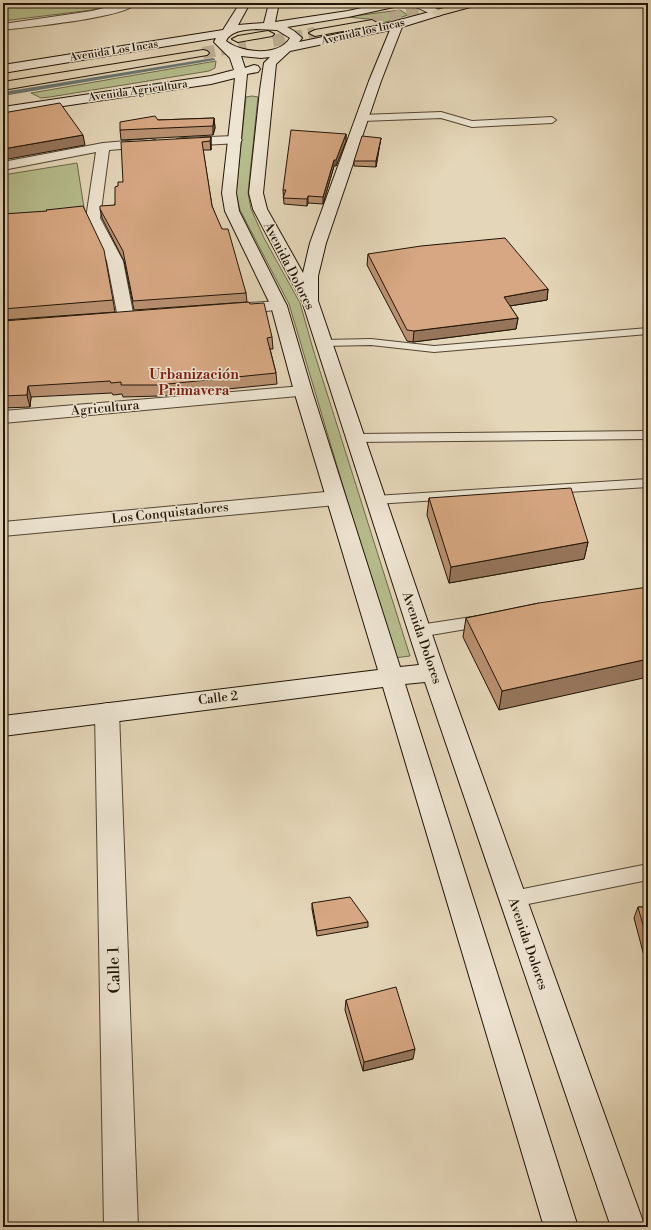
<svg xmlns="http://www.w3.org/2000/svg" width="651" height="1230" viewBox="0 0 651 1230" font-family="'Libre Bodoni',serif">
<rect width="100%" height="100%" fill="#e4d6b8"/>
<filter id="stains"><feTurbulence type="fractalNoise" baseFrequency=".005" numOctaves="4"/><feColorMatrix values="0 0 0 0 .2 0 0 0 0 .09 0 0 0 0 .02 0 0 0 .5 -.17"/></filter>
<radialGradient id="worn" r=".72"><stop offset=".6" stop-color="#630" stop-opacity="0"/><stop offset="1" stop-color="#630" stop-opacity=".3"/></radialGradient>
<path fill="#b6bd8d" stroke="#6c694a" d="M 3,3 L 116,3 L 92,10 L 3,21 Z
M 400,10 L 408,15 L 370,27 L 376,24 L 374,21 L 369,19 L 347,17 Z
M 216,61 L 215,68 L 209,71 L 50,97 L 41,98 L 31,93 Z
M 252,96 L 258,97 L 248,193 L 251,209 L 264,238 L 300,303 L 313,349 L 410,656 L 394,658 L 289,304 L 240,210 L 236,193 L 246,97 Z
M 77,163 L 85,214 L 3,221 L 3,175 Z"/>
<g fill="none" stroke-linecap="round" stroke-linejoin="round">
<path fill="#697671" fill-rule="evenodd" d="M 213,58 L 215,59 L 215,60 L 3,96 L 3,92 Z"/>
<path stroke="#bdaf94" stroke-width="12" stroke-dasharray="12 6" stroke-linecap="butt" d="M 372,23 L 441,5
M 273,41 L 315,33
M 203,53 L 246,45"/>
<g stroke="#524532" stroke-width="2">
<path id="lane" d="M 441,112 L 472,121 L 552,117 L 556,120 L 552,123 L 472,127 L 441,118 L 362,121 L 358,118 L 362,115 Z
M 648,328 L 648,334 L 434,352 L 371,345 L 323,346 L 319,345 L 317,343 L 319,341 L 323,340 L 371,339 L 434,346 Z
M 648,431 L 648,439 L 355,442 L 350,441 L 349,438 L 350,435 L 355,434 Z
M 648,479 L 648,487 L 375,504 L 370,503 L 368,500 L 370,497 L 375,496 Z
M 485,615 L 490,617 L 493,621 L 490,625 L 419,637 L 414,635 L 411,631 L 414,627 L 419,625 Z
M 648,864 L 648,880 L 513,907 L 506,905 L 504,899 L 506,893 L 513,891 Z"/>
</g>
<g stroke="#524532" stroke-width="2">
<path id="street" d="M 124,3 L 137,3 C 126,18 26,27 3,30 L 3,24 L 92,11 Z
M 411,3 L 424,3 L 441,11 L 442,13 L 441,15 L 433,15 L 412,5 Z
M 235,136 L 240,137 L 242,140 L 240,143 L 182,146 L 177,145 L 175,142 L 177,139 L 182,138 Z
M 150,139 L 155,140 L 157,143 L 155,146 L 109,150 L 100,218 L 123,261 L 134,318 L 132,321 L 126,323 L 120,321 L 118,318 L 107,261 L 86,218 L 96,152 L 3,170 L 3,162 L 103,143 Z
M 279,301 L 285,303 L 287,306 L 285,309 L 236,314 L 230,312 L 228,309 L 230,306 L 236,304 Z
M 303,386 L 309,387 L 312,391 L 309,395 L 3,423 L 3,411 Z
M 336,491 L 343,493 L 346,498 L 343,503 L 336,505 L 3,536 L 3,522 Z
M 107,703 L 115,705 L 119,712 L 138,1227 L 104,1227 L 95,712 L 99,705 Z"/>
</g>
<g stroke="#221506" stroke-width="2">
<path id="secondary" d="M 240,3 L 250,3 L 238,25 L 264,23 L 269,3 L 279,3 L 275,22 L 348,11 L 384,3 L 404,3 L 403,5 L 348,17 L 287,27 L 294,31 L 302,38 L 299,42 L 381,25 L 437,10 L 442,13 L 441,15 L 402,27 L 381,81 L 326,243 L 318,276 L 318,301 L 445,672 L 645,1227 L 611,1227 L 425,682 L 405,684 L 578,1227 L 544,1227 L 383,687 L 3,736 L 3,716 L 378,670 L 294,391 L 271,306 L 225,211 L 222,193 L 235,78 L 211,84 L 3,115 L 3,107 L 211,76 L 234,70 L 230,58 L 214,42 L 216,38 L 3,73 L 3,65 L 223,30 ZM 256,29 L 277,30 L 290,38 C 279,57 241,53 226,41 C 231,30 246,30 256,29 ZM 390,30 L 369,81 L 310,243 L 303,273 L 267,209 L 263,193 L 276,64 L 290,51 ZM 241,56 L 261,58 L 270,57 L 264,63 L 260,90 L 249,193 L 253,209 L 302,301 L 419,665 L 400,667 L 312,391 L 287,306 L 239,211 L 236,193 L 247,74 L 258,72 L 260,69 L 258,66 L 254,65 L 245,68 Z"/>
</g>
<g stroke="#221506" stroke-width="2">
<path id="primary" d="M 462,3 L 479,3 L 478,5 L 437,16 L 432,13 L 433,11 Z
M 372,20 L 377,23 L 376,25 L 315,36 L 309,33 L 315,30 Z
M 268,31 L 274,34 L 272,36 L 238,42 L 232,39 L 238,36 Z
M 203,50 L 207,51 L 209,53 L 207,55 L 3,90 L 3,82 Z"/>
</g>
<use href="#lane" fill="#ede4d1" fill-rule="evenodd"/>
<use href="#street" fill="#ede4d1" fill-rule="evenodd"/>
<use href="#secondary" fill="#ede4d1" fill-rule="evenodd"/>
<use href="#primary" fill="#e4d6b8" fill-rule="evenodd"/>
</g>
<path fill="#b89070" stroke="#221506" d="M 214,118 L 215,128 L 213,135 L 121,140 L 120,130 L 158,120 Z
M 346,134 L 346,141 L 336,166 L 334,166 L 323,204 L 308,203 L 307,206 L 284,204 L 283,190 Z
M 211,137 L 211,150 L 203,150 L 212,206 L 246,293 L 247,302 L 134,310 L 124,261 L 102,218 L 100,209 L 115,205 L 118,186 Z
M 381,138 L 380,143 L 376,167 L 354,166 L 354,161 Z
M 3,214 L 113,300 L 115,312 L 3,320 Z
M 368,254 L 548,289 L 547,300 L 510,306 L 518,318 L 516,329 L 413,342 L 407,341 L 367,265 Z
M 250,304 L 272,337 L 273,349 L 270,349 L 276,373 L 277,384 L 159,396 L 123,397 L 122,394 L 113,395 L 112,393 L 31,397 L 30,407 L 3,408 L 3,321 Z
M 429,498 L 588,542 L 584,559 L 449,583 L 427,515 Z
M 539,603 L 499,710 L 463,637 L 466,618 Z
M 312,903 L 368,922 L 368,927 L 317,936 L 312,909 Z
M 638,907 L 648,907 L 648,971 L 634,918 Z
M 346,1000 L 413,1059 L 363,1071 L 345,1010 Z"/>
<path fill="#96755b" stroke="#221506" d="M 214,118 L 215,128 L 213,135 L 213,126 Z
M 346,134 L 346,141 L 336,166 L 336,160 Z
M 83,135 L 85,145 L 3,160 L 3,149 Z
M 211,137 L 211,150 L 210,141 Z
M 381,138 L 380,143 L 376,167 L 376,161 Z
M 334,160 L 334,166 L 323,204 L 323,197 Z
M 308,196 L 308,203 L 307,206 L 307,199 Z
M 548,289 L 547,300 L 503,307 L 504,297 Z
M 518,318 L 516,329 L 413,342 L 414,331 Z
M 28,386 L 31,397 L 30,407 L 27,395 Z
M 588,542 L 584,559 L 449,583 L 451,567 Z
M 648,659 L 648,677 L 499,710 L 502,691 Z
M 415,1049 L 413,1059 L 363,1071 L 364,1062 Z"/>
<path fill="#d6a782" stroke="#221506" d="M 60,103 L 83,135 L 3,149 L 3,113 Z
M 155,116 L 158,120 L 214,118 L 213,126 L 120,130 L 120,122 Z
M 291,130 L 346,134 L 336,160 L 334,160 L 323,197 L 308,196 L 307,199 L 283,198 L 286,190 L 283,190 Z
M 362,136 L 381,138 L 376,161 L 354,161 Z
M 211,137 L 210,141 L 202,142 L 212,206 L 222,229 L 228,229 L 246,293 L 133,301 L 123,251 L 100,209 L 100,206 L 115,205 L 115,187 L 118,186 L 118,182 L 123,182 L 121,142 Z
M 83,206 L 104,250 L 113,300 L 3,309 L 3,214 L 47,211 L 46,210 Z
M 505,238 L 548,289 L 504,297 L 518,318 L 414,331 L 407,330 L 368,254 L 421,246 Z
M 249,302 L 250,304 L 264,303 L 272,337 L 267,338 L 276,373 L 158,385 L 121,385 L 121,382 L 111,383 L 110,381 L 28,386 L 27,395 L 3,396 L 3,321 Z
M 571,488 L 588,542 L 451,567 L 429,498 Z
M 648,587 L 648,659 L 502,691 L 466,618 L 539,603 Z
M 350,897 L 368,922 L 317,931 L 312,903 Z
M 638,907 L 648,907 L 648,943 Z
M 396,987 L 415,1049 L 364,1062 L 346,1000 Z"/>
<g text-anchor="middle" dominant-baseline="central" stroke-width="3" stroke-linejoin="round" paint-order="stroke">
<g font-size="11" fill="#221506" stroke="#ede4d1">
<text transform="translate(363 32) rotate(-13)">Avenida los Incas</text>
<text transform="translate(114 51) rotate(-9)">Avenida Los Incas</text>
<text transform="translate(138 91) rotate(-8)">Avenida Agricultura</text>
</g>
<g font-size="13" fill="#221506" stroke="#ede4d1">
<text transform="translate(289 266) rotate(63)">Avenida Dolores</text>
<text transform="translate(105 408) rotate(-5)">Agricultura</text>
<text transform="translate(170 513) rotate(-6)">Los Conquistadores</text>
<text transform="translate(422 638) rotate(71)">Avenida Dolores</text>
<text transform="translate(218 698) rotate(-7)">Calle 2</text>
<text transform="translate(528 944) rotate(71)">Avenida Dolores</text>
</g>
<g font-size="14" font-weight="bold" fill="#7a1f14" stroke="#ede4d1">
<text x="194" y="375">Urbanización<tspan x="194" dy="16">Primavera</tspan></text>
</g>
<g font-size="16" fill="#221506" stroke="#ede4d1">
<text transform="translate(114 970) rotate(-92)">Calle 1</text>
</g>
</g>
<rect width="651" height="1230" fill="none" stroke="#e4d6b8" stroke-width="16"/>
<rect x="4" y="4" width="643" height="1222" fill="none" stroke="#221506" stroke-width="2"/>
<rect x="8" y="8" width="635" height="1214" fill="none" stroke="#221506"/>
<rect width="100%" height="100%" filter="url(#stains)"/>
<rect width="100%" height="100%" fill="url(#worn)"/>
</svg>
